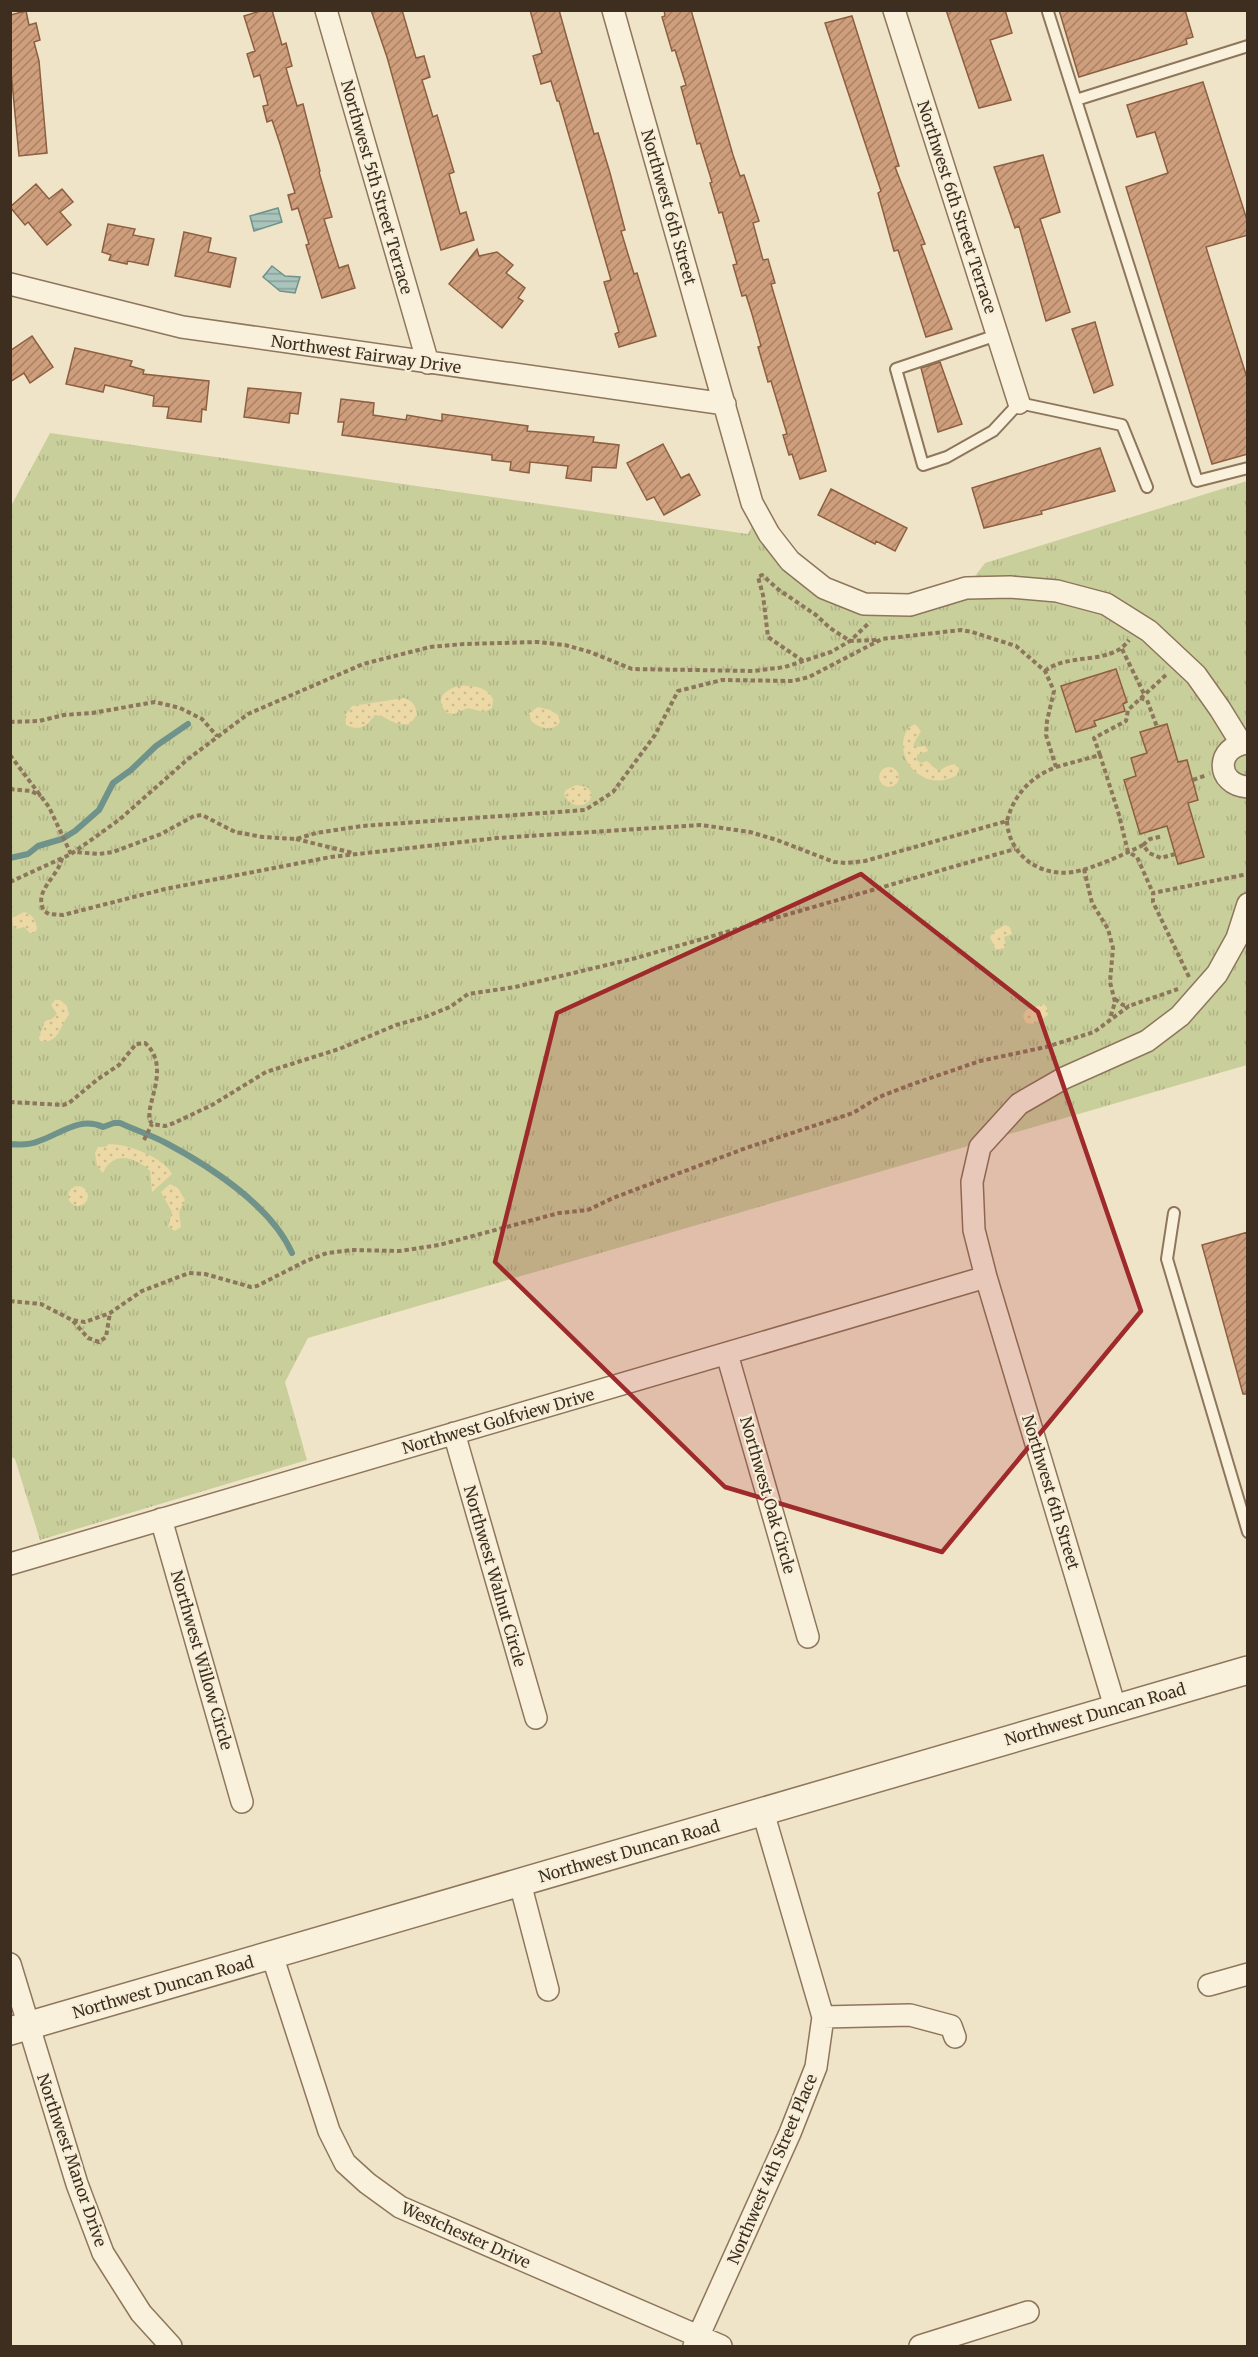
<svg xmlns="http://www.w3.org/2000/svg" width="1258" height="2357" viewBox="0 0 1258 2357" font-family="Merriweather,serif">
<defs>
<pattern id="grass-tufts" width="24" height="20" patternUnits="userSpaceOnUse" patternTransform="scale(1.5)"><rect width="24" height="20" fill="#c9cf9b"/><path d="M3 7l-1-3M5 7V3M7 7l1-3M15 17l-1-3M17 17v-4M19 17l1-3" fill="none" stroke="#aeb285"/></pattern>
<pattern id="sand-dots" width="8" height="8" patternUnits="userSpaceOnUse" patternTransform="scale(1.5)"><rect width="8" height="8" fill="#ecd9a5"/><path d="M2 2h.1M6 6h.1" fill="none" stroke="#cbbb8e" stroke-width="1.8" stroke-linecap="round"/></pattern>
<pattern id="water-rules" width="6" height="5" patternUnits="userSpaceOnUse" patternTransform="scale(1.5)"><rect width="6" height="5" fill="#a9c4bc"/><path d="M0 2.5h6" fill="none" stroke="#8ba098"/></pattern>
<pattern id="building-hatch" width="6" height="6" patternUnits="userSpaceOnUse" patternTransform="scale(1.5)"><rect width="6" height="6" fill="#cf9f7d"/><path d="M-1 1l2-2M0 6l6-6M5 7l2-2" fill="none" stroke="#a98266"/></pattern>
</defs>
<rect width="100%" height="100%" fill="#f0e4c8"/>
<path fill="url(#grass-tufts)" d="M 50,433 L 748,534 L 758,515 L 790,561 L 864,604 L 966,588 L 985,563 L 1247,481 L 1247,1065 L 308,1338 L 285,1382 L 307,1460 L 40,1540 L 15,1459 L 11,1457 L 10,508 Z"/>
<path fill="url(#sand-dots)" d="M 458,686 C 471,685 487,686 493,699 L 492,708 L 484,712 L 468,708 L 454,714 L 447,713 C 434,700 444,690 458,686 Z
M 404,698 C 413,701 416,706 417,715 L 410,724 C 390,726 389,716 375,715 C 366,726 362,732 346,725 L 345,715 L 352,706 Z
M 538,707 L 550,710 L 558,715 L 560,722 C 552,733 540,728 531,721 L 529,713 Z
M 915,724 L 921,731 L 913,745 L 917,747 L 926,746 L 928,751 L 917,755 L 917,760 L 921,763 L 927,761 C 945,778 936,767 955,764 L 959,768 L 957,775 C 924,795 890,757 908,728 Z
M879 777a10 10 0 1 1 20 0a10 10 0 1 1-20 0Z
M 576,785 L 587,787 L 592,794 C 589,810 569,808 564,794 L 566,790 Z
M 24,912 C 33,914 36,920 37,929 L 34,933 L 30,933 L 24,927 L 17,929 L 13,926 L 12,918 Z
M 1005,925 L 1010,927 L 1012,934 L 1004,937 L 1006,945 L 1004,948 L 996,950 L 990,937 L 994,931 Z
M 55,1000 L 60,1000 L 67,1006 L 69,1015 C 59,1026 60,1044 40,1041 L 39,1037 L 45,1021 L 52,1019 L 57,1014 L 51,1005 Z
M 1044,1004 L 1047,1008 L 1048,1015 L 1034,1024 L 1026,1023 L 1023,1016 L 1026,1010 Z
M 109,1144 C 128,1144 163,1157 172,1174 L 152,1192 L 150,1171 C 136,1157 113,1150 103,1173 L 97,1166 L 95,1153 L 98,1147 L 105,1147 Z
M 170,1184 L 178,1188 L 185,1200 L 179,1212 L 181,1227 L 175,1231 L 168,1227 L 172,1212 L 161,1192 Z
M68 1196a10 10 0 1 1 20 0a10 10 0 1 1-20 0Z"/>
<path fill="url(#water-rules)" stroke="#6f938a" stroke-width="1.5" d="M 278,208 L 282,222 L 254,231 L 250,216 Z
M 272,266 L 285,276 L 300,277 L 295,293 L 280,291 L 263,277 Z"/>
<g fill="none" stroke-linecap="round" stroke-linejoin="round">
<path stroke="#6f938a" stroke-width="6" d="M 10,858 L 28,854 L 38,846 L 62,839 L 75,831 L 99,810 L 113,783 L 131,770 L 156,746 L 188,724
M 10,1144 C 20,1145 30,1145 39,1141 C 60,1134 80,1116 103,1127 L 114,1123 L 120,1123 C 135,1130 151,1135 166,1143 C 211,1167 271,1206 292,1253"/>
</g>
<path fill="url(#building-hatch)" stroke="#8d5f41" stroke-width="1.5" d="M 263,10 L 272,10 L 282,45 L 286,43 L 292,66 L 286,68 L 297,106 L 303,104 L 320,171 L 319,172 L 332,217 L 324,219 L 339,268 L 348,265 L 355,288 L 322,298 L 306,245 L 309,244 L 298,208 L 292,210 L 288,195 L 295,193 L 280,144 L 272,120 L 267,122 L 263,106 L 268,105 L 260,75 L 254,77 L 247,54 L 255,51 L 244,16 Z
M 371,10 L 402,10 L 416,58 L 424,56 L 430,77 L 422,80 L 433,117 L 437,115 L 454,172 L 449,174 L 460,214 L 466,212 L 474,240 L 441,250 L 387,57 Z
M 530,10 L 559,10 L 594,134 L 598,133 L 610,173 L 625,230 L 621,231 L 634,274 L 637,273 L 656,336 L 619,347 L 615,334 L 619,332 L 604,282 L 611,280 L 559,101 L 557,101 L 551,81 L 541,84 L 533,56 L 542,53 Z
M 664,10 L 691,10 L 733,155 L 740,176 L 744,175 L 759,221 L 753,223 L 763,260 L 768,259 L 775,283 L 771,284 L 826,471 L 800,479 L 792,454 L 789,455 L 783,435 L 787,434 L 771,381 L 768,382 L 758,347 L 761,346 L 752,314 L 746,295 L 742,296 L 733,265 L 737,264 L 728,233 L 722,212 L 719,213 L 710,183 L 712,182 L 700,143 L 697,144 L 681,87 L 686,85 L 675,50 L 672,51 L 662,17 L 665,16 Z
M 946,10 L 1005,10 L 1012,33 L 990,40 L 1011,100 L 979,108 Z
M 1059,10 L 1185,10 L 1193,37 L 1186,39 L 1187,44 L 1079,77 Z
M 26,11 L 29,25 L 36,23 L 40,40 L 34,42 L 39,61 L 47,153 L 19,156 L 10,61 L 10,15 Z
M 852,16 L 899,166 L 895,167 L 925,244 L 921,245 L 952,329 L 926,337 L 898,250 L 894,251 L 878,193 L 881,191 L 825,23 Z
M 1203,82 L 1248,223 L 1248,235 L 1206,247 L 1248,381 L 1248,454 L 1212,464 L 1126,187 L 1168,173 L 1155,132 L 1137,137 L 1127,105 Z
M 1043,155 L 1060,212 L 1040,219 L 1070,312 L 1046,321 L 1019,226 L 1015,228 L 994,167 Z
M 36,184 L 49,199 L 62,189 L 73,202 L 60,212 L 71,225 L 47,245 L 28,222 L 25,225 L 10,207 Z
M 108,224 L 135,229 L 133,235 L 154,239 L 148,265 L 128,261 L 127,264 L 109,260 L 111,255 L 102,252 Z
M 184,232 L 211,238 L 208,252 L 236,258 L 230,287 L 175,276 Z
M 477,249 L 479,256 L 497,252 L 513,265 L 506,273 L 525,288 L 518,298 L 523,301 L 502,328 L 449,284 Z
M 1095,322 L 1113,385 L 1094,393 L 1072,329 Z
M 32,336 L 53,367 L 30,383 L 24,373 L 10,382 L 10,351 Z
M 75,348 L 132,361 L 130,366 L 144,370 L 143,374 L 209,381 L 206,410 L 202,409 L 201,422 L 167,418 L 169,407 L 153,406 L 154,396 L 105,385 L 103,392 L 66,384 Z
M 940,362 L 962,424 L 938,432 L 921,368 Z
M 248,388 L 301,393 L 298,414 L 290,413 L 289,423 L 244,417 Z
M 341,399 L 374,403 L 373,415 L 406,420 L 407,415 L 442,421 L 442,414 L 528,426 L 527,431 L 594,437 L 593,442 L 619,445 L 616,468 L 592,467 L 591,481 L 566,478 L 568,466 L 530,462 L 529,473 L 510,470 L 511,462 L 492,460 L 492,455 L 342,435 L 344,422 L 338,422 Z
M 663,444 L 681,478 L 689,474 L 700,495 L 664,515 L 654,497 L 647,500 L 627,463 Z
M 1100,448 L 1115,491 L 1041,511 L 1042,514 L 984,528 L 972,488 Z
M 831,489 L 907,528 L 895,551 L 876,541 L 875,544 L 818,515 Z
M 1116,669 L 1127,702 L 1123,704 L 1125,711 L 1094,721 L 1096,726 L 1076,732 L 1061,686 Z
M 1167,724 L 1178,762 L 1187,760 L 1198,800 L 1188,803 L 1204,857 L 1178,864 L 1167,826 L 1140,834 L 1124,780 L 1136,776 L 1131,758 L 1147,753 L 1140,732 Z
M 1248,1232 L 1248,1394 L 1243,1394 L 1202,1245 Z"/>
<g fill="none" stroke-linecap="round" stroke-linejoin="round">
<g stroke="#8d765c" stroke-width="14">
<path id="service" d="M 1048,12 L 1197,481 L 1248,468
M 1076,100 L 1248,46
M 997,335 L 896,369 L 923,465 L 947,457 L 993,431 L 1019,403 L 1122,425 L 1147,487
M 1174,1213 L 1167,1259 L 1248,1532"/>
</g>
<g stroke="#8d765c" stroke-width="24">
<path id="minor" d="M 326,10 L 428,363
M 613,10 L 752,503 L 769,534 L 790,561 L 824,588 L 864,604 L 910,605 L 966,588 L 1010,587 L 1057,591 L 1106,604 L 1149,631 L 1196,675 L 1220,709 L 1241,743
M 894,10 L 1019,403
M 10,284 L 182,327 L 725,404
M 1248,743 C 1215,746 1215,785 1248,787
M 727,1354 L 808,1637
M 454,1433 L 536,1718
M 161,1519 L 242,1802
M 10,1564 L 986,1277
M 1115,1707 L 986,1277 L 974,1230 L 972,1182 L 980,1147 L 1019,1104 L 1064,1078 L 1147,1041 L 1180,1016 L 1217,974 L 1237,938 L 1248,904
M 520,1883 L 548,1990
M 272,1955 L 329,2131 L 345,2163 L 367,2183 L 400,2207 L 721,2346
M 10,1964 L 77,2184 L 103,2253 L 141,2313 L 171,2346
M 1209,1985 L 1248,1974
M 823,2017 L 910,2015 L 951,2026 L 955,2037
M 694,2346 L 790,2133 L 816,2067 L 823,2017 L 763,1812
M 920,2346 L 1028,2312"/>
</g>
<g stroke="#8d765c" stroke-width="30">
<path id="tertiary" d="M 10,2031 L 1248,1670"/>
</g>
<path stroke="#8d765c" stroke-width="4" stroke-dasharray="4.5 3" stroke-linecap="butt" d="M 1122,649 L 1144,694
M 803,661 L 768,637 L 763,595 L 758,577 L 762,575 L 779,590 L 816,615 L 830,628 L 850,641 L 879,640
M 1045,671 C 1068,652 1111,666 1129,640
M 1140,698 L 1147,700 L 1157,727
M 10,722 L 39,721 L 64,715 L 92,713 L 155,702 L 180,708 L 202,719 L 217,736
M 10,755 L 49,807 L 71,854
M 1100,755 L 1094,738 L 1126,721 L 1128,710 L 1167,674
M 1056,767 L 1100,755 L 1119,815 L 1128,852 L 1137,857 L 1153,893
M 1193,780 L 1207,775
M 10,789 L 31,791 L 41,796
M 1007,821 C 1009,855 1039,877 1073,872 C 1092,869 1125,854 1143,845 L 1149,853 L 1161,858 L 1175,854
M 296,839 L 353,853
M 1143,845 L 1150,839 L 1163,836
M 62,858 C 58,878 33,890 44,911 L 49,914 L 63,915 L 165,889 L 331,857 L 497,838 L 701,825 L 750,832 L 777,840 L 834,862 L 846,863 L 865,861 L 1007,821 C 1014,794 1031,777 1056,767 L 1046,735 L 1047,721 L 1054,691 L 1045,671 L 1016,646 L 972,632 L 961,630 L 882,639 L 809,677 L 793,681 L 722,680 L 678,691 L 655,735 L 613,792 L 585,810 L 362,826 L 316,833 L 296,839 L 263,837 L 235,832 L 202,815 L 194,816 L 161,834 L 113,852 L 99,854 L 74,852
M 1084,869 L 1092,903 L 1108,929 L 1113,948 L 1110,982 L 1115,1002 L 1110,1019
M 10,882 L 71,854 L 94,838 L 120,819 L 188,759 L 248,714 L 363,664 L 430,647 L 464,644 L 537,642 L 565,645 L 590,652 L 632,669 L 753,671 L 785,667 L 831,652 L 850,641 L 870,622
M 1189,977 L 1153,902 L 1153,893 L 1248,874
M 1115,999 L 1123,1005 L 1129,1006
M 10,1102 L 63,1105 L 69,1103 L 98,1079 L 119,1065 L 136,1044 L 145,1043 C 174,1069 140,1110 152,1124 L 165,1126 L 174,1123 L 212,1105 L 266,1072 L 339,1049 L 396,1025 L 425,1017 L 450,1007 L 468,994 L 515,987 L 636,958 L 1015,849
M 144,1140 L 152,1124
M 10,1301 L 41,1304 L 72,1320 L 85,1322 L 110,1313 L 142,1291 L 189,1273 L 205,1274 L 251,1287 L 257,1286 L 306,1261 L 327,1253 L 352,1250 L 400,1251 L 439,1245 L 559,1213 L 588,1210 L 613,1198 L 746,1148 L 853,1113 L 879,1097 L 910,1085 L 980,1061 L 1046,1047 L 1094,1032 L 1129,1006 L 1178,989
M 73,1321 L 88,1338 L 99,1342 L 106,1337 L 110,1313"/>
<use href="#service" stroke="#faf1dc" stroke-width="10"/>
<use href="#minor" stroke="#faf1dc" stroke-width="21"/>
<use href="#tertiary" stroke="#faf1dc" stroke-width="27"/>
</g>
<path fill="#9e2a2b" fill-opacity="0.2" stroke="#9e2a2b" stroke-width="4.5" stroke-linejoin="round" d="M 861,874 L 1038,1012 L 1141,1311 L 942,1552 L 725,1487 L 495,1262 L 557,1013 Z"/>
<g text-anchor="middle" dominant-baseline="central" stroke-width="4.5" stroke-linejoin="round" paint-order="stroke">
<g font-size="16" fill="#3d2e20" stroke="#f7eed8">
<text transform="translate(377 187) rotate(74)">Northwest 5th Street Terrace</text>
<text transform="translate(669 207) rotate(74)">Northwest 6th Street</text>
<text transform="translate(957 207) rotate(72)">Northwest 6th Street Terrace</text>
<text transform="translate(366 354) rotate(8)">Northwest Fairway Drive</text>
<text transform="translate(498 1421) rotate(-16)">Northwest Golfview Drive</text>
<text transform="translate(1051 1492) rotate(73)">Northwest 6th Street</text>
<text transform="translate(768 1495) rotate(74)">Northwest Oak Circle</text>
<text transform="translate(495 1576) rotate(74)">Northwest Walnut Circle</text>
<text transform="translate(202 1660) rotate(74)">Northwest Willow Circle</text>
<text transform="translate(1095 1714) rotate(-16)">Northwest Duncan Road</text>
<text transform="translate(629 1851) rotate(-16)">Northwest Duncan Road</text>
<text transform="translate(163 1987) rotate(-16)">Northwest Duncan Road</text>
<text transform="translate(72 2160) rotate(71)">Northwest Manor Drive</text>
<text transform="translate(772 2169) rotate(-67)">Northwest 4th Street Place</text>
<text transform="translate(466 2235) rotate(24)">Westchester Drive</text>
</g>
</g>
<rect width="1258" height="2357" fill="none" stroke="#3d2e20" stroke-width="24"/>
</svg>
